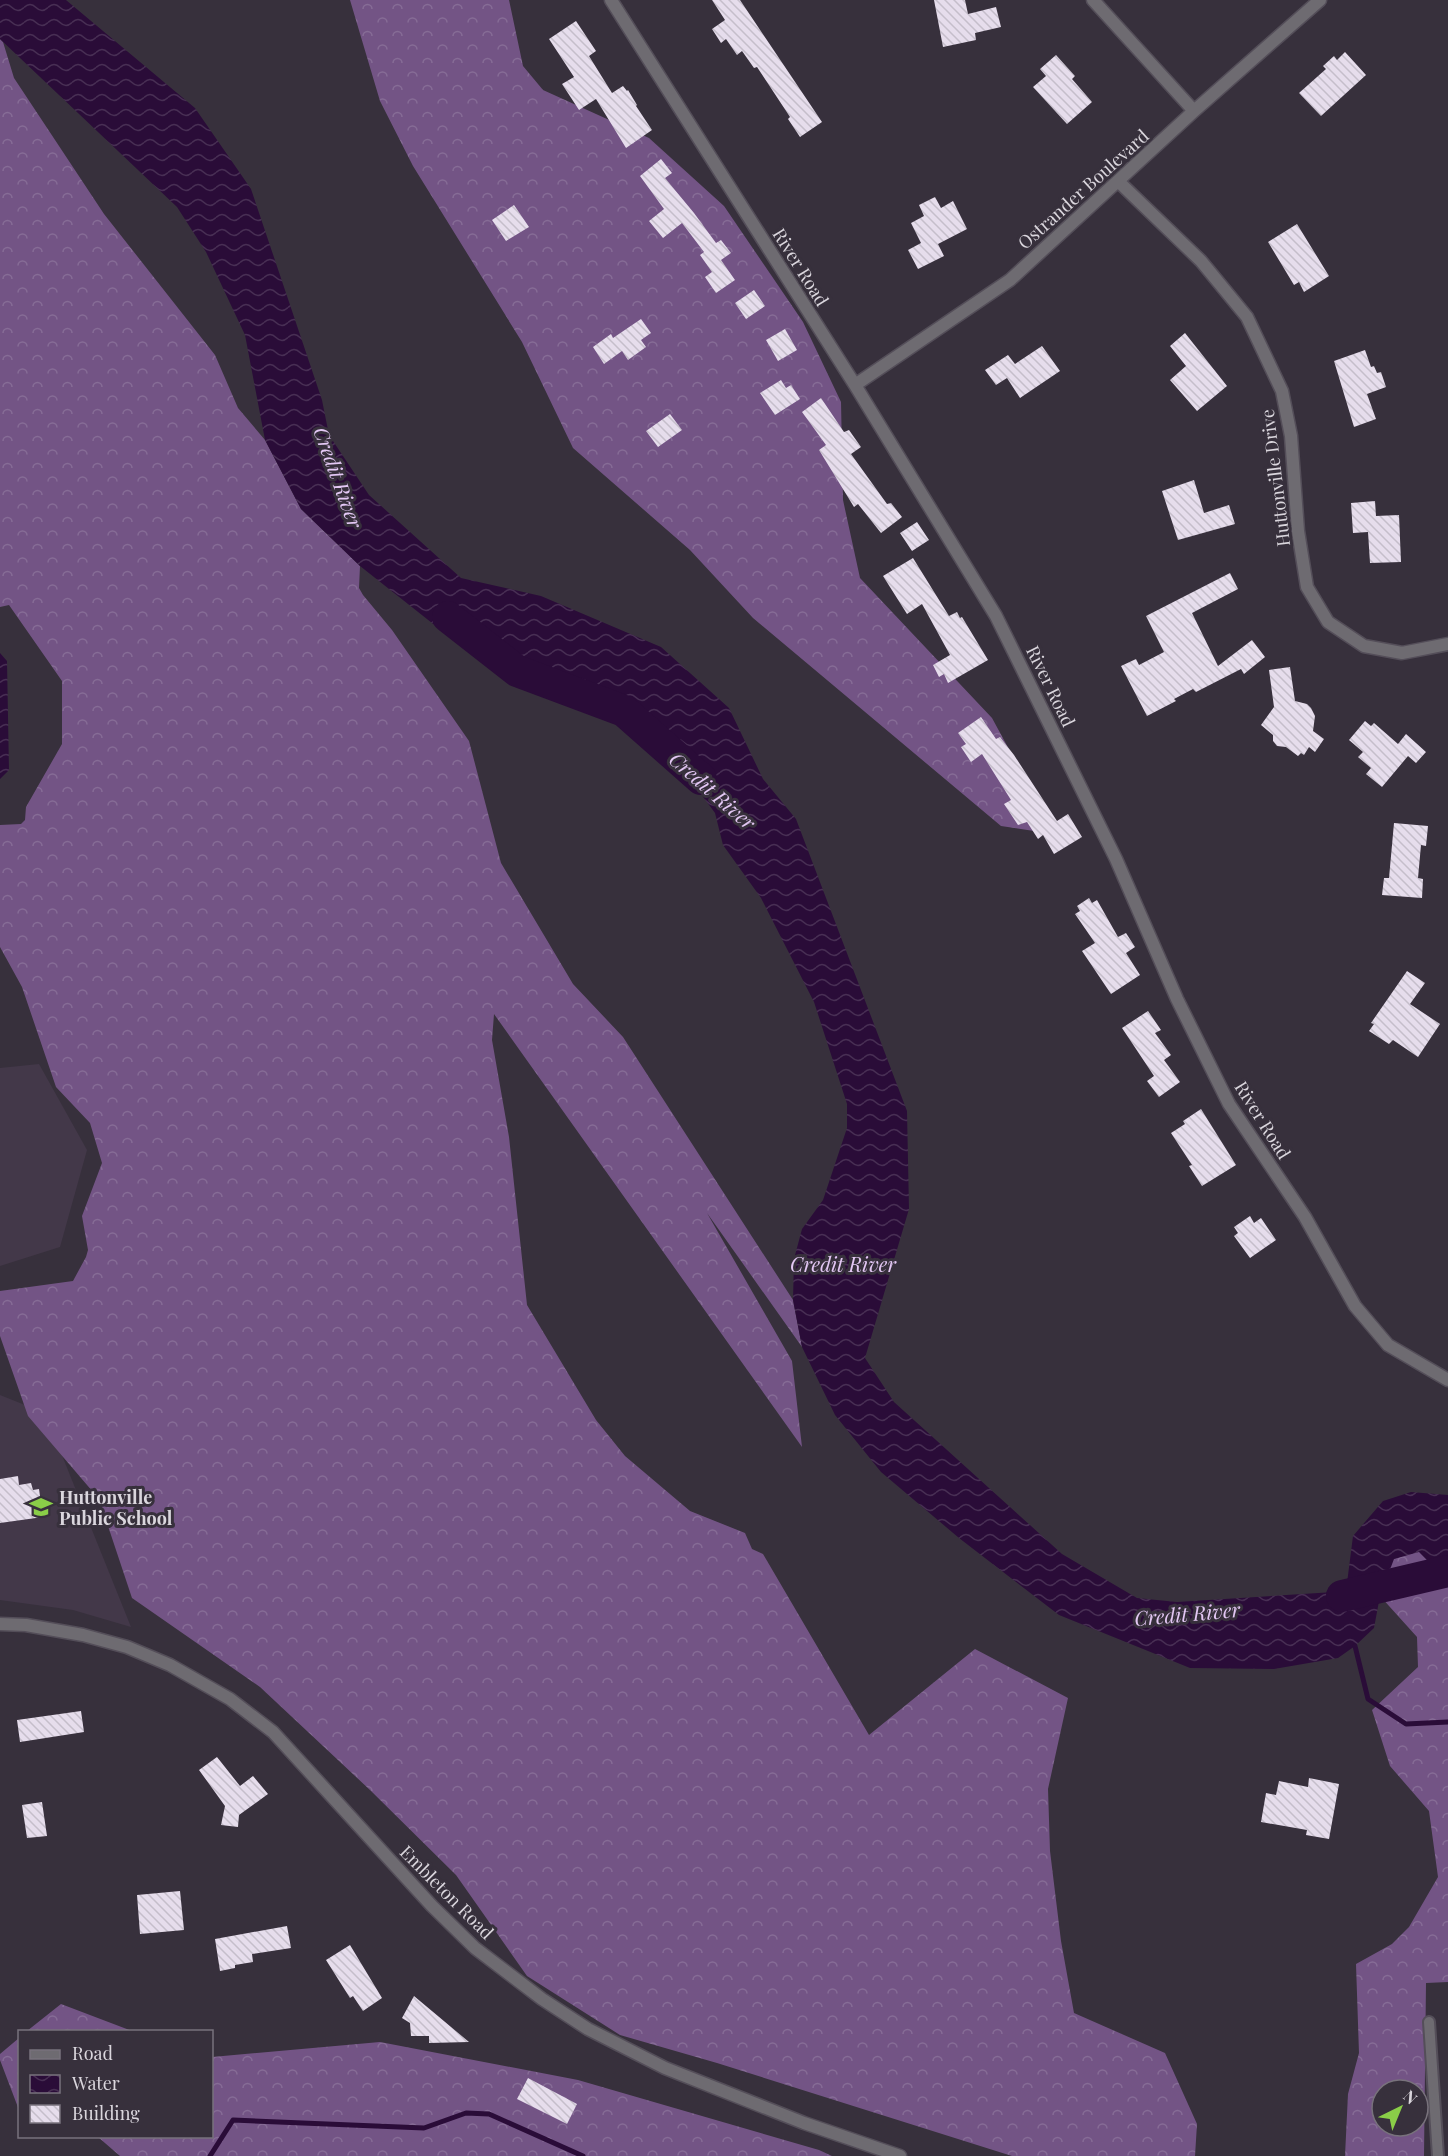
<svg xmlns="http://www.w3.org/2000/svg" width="1448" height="2156" viewBox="0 0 1448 2156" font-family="'Playfair Display',serif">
<defs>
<pattern id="forest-crowns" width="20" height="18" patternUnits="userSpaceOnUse" patternTransform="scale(1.5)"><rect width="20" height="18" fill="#735485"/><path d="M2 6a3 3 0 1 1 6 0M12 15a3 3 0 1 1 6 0" fill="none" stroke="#866c96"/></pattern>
<pattern id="water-waves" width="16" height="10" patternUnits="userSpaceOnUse" patternTransform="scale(1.5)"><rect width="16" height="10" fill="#2a0c38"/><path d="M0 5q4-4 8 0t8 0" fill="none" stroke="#482f54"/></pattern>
<pattern id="building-back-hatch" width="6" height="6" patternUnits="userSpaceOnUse" patternTransform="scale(1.5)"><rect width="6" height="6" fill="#e6ddec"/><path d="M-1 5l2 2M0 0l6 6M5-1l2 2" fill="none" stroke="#c5beca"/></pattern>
</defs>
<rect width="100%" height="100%" fill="#37303c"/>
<path fill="#433849" d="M 39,1064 L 87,1150 L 60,1247 L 0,1266 L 0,1068 Z
M 0,1395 L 45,1413 L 131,1627 L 73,1610 L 0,1600 Z"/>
<path fill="url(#forest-crowns)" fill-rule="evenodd" d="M 350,0 L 509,0 L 523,66 L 543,90 L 649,138 L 724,206 L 803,322 L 841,402 L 843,500 L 860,578 L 992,718 L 1049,823 L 1047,833 L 1001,826 L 753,618 L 690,550 L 573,448 L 522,342 L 413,166 L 380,101 Z
M 0,39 L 3,42 L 14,78 L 104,214 L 215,355 L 238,408 L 265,440 L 301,509 L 360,566 L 359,588 L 363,595 L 392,630 L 469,741 L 501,863 L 573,984 L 623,1037 L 793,1300 L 802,1347 L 707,1213 L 792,1361 L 802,1447 L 494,1014 L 492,1040 L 509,1137 L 527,1305 L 596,1420 L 625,1456 L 690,1511 L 745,1533 L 752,1549 L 763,1554 L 869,1735 L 975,1649 L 1068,1698 L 1048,1789 L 1050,1851 L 1061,1941 L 1074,2013 L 1165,2053 L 1197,2124 L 1195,2156 L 1012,2156 L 717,2063 L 620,2035 L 527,1976 L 456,1875 L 370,1790 L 260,1687 L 132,1598 L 99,1499 L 28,1416 L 0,1336 L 0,1291 L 73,1281 L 86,1257 L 88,1250 L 82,1216 L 102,1163 L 90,1123 L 56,1087 L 22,987 L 0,947 L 0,825 L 21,824 L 25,820 L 26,807 L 62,744 L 62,681 L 9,605 L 0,607 Z
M 1419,1551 L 1430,1563 L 1448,1566 L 1448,1982 L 1426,1983 L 1424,2156 L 1345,2156 L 1348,2094 L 1359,2053 L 1356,1964 L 1392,1944 L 1409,1927 L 1438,1877 L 1429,1811 L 1390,1766 L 1372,1710 L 1418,1667 L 1417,1637 L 1380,1596 L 1393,1559 ZM 1382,2090 L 1418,2090 L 1418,2126 L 1382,2126 Z
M 61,2004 L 132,2031 L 27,2031 Z
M 19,2038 L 19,2110 L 0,2060 L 0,2054 Z
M 380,2042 L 578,2080 L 819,2150 L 832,2156 L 120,2156 L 98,2137 L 212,2136 L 212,2057 Z"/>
<path fill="url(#water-waves)" d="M 0,0 L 66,0 L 195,108 L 251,189 L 322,400 L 329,435 L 369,495 L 461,578 L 541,596 L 661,647 L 729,708 L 763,779 L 796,819 L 907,1111 L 909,1209 L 865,1358 L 894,1402 L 1062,1554 L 1137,1598 L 1177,1602 L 1334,1592 L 1347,1583 L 1353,1536 L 1383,1501 L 1411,1492 L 1448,1495 L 1448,1566 L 1430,1563 L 1419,1552 L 1394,1559 L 1380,1596 L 1374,1628 L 1355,1646 L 1338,1658 L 1274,1669 L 1190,1668 L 1059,1615 L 959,1538 L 881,1472 L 835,1415 L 802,1347 L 793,1300 L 794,1259 L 802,1229 L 823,1200 L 847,1128 L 847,1104 L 814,1002 L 761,898 L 723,845 L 715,813 L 650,725 L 543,666 L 437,627 L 360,566 L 301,509 L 265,440 L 245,335 L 206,252 L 177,207 L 0,39 Z
M 0,653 L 7,661 L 9,770 L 0,779 Z"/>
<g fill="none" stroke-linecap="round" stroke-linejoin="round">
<path stroke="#2a0c38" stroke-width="5" d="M 1355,1646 L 1368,1699 L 1406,1724 L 1448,1722
M 210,2156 L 233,2120 L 424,2128 L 466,2113 L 489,2114 L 583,2156"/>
<path stroke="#2a0c38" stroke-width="32" d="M 448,617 L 517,671 L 624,711 L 701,779
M 1342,1596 L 1448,1571"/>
</g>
<path fill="url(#building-back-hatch)" d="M 712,0 L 740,0 L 822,122 L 800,137 L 788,119 L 790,117 L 757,67 L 754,68 L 742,51 L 737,55 L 726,39 L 721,43 L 712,29 L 725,20 Z
M 934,0 L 965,0 L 968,14 L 996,7 L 1001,27 L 975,33 L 976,40 L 943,47 Z
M 576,21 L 596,51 L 589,56 L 612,93 L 623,86 L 627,91 L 628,90 L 637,105 L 636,106 L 652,130 L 626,148 L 596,99 L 579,110 L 562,84 L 574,77 L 549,39 Z
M 1345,52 L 1366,75 L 1321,116 L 1299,93 L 1326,69 L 1323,66 L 1334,56 L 1337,60 Z
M 1056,55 L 1075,76 L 1072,79 L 1092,102 L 1067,124 L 1033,87 L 1046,76 L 1040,69 Z
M 661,159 L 672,173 L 665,178 L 694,213 L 716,243 L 721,240 L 731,253 L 721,260 L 735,280 L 716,293 L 705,277 L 712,272 L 700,255 L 704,252 L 682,223 L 663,238 L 649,221 L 664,209 L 640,176 Z
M 935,197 L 941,208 L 953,201 L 967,229 L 938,244 L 944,256 L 918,269 L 908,250 L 921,243 L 911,223 L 924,216 L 919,205 Z
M 514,205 L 529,227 L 506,241 L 492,220 Z
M 1297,224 L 1329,276 L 1304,292 L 1299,282 L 1294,285 L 1268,242 Z
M 754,290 L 765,306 L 746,319 L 735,303 Z
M 641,319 L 651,333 L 641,340 L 646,347 L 628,360 L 622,351 L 604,364 L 593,347 L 611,334 L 613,338 Z
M 785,329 L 797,350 L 778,361 L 766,340 Z
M 1185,333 L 1227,386 L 1197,411 L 1170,380 L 1186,366 L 1170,346 Z
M 1042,346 L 1060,371 L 1020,398 L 1007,378 L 996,385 L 985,370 L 1008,355 L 1015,364 Z
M 1365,350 L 1371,367 L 1374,366 L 1377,373 L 1381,372 L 1386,387 L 1367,394 L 1376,419 L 1354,427 L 1334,361 Z
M 781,380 L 786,388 L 791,385 L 800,399 L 775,415 L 760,393 Z
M 821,398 L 844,432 L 849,430 L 861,447 L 851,454 L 887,504 L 891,503 L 902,517 L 881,533 L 858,504 L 854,507 L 819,450 L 826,445 L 802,412 Z
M 670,414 L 682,430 L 658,447 L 646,431 Z
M 1194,480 L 1204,513 L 1229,505 L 1235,524 L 1178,540 L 1162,491 Z
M 1375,501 L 1376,516 L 1399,515 L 1401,562 L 1370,563 L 1368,532 L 1353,533 L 1351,503 Z
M 917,522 L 929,540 L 912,551 L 900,533 Z
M 913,558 L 949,616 L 957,612 L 960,618 L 962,617 L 988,660 L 948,683 L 944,674 L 939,677 L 933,665 L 950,655 L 922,604 L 907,614 L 883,576 Z
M 1230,573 L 1238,589 L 1192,613 L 1218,666 L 1252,640 L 1265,657 L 1244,674 L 1241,669 L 1196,692 L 1193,689 L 1174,699 L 1176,701 L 1147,716 L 1121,666 L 1136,659 L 1139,665 L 1164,652 L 1146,616 Z
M 1290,667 L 1295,701 L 1307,704 L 1311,708 L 1315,716 L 1313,731 L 1324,739 L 1315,752 L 1309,747 L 1304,755 L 1301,753 L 1298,756 L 1286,747 L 1277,746 L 1273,741 L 1273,735 L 1261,725 L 1274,707 L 1269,670 Z
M 981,717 L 996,739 L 1000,737 L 1014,755 L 1057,821 L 1068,814 L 1082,837 L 1054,854 L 1043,835 L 1038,839 L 1027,822 L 1018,825 L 1004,804 L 1011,800 L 982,754 L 971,762 L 961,747 L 966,744 L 958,733 Z
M 1365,721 L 1371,726 L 1374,723 L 1398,744 L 1406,734 L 1426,752 L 1416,763 L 1408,756 L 1382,787 L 1366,774 L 1371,768 L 1358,757 L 1363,752 L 1349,740 Z
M 1394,823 L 1428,826 L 1426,846 L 1421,845 L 1418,878 L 1423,879 L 1422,898 L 1382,895 L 1384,878 L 1389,878 Z
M 1089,898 L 1092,903 L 1097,900 L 1118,937 L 1126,933 L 1135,947 L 1126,953 L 1140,975 L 1111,994 L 1082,951 L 1095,943 L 1075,914 L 1080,911 L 1077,906 Z
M 1407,971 L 1425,983 L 1410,1004 L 1440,1024 L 1418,1057 L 1393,1040 L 1389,1044 L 1369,1031 L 1374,1024 L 1371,1023 Z
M 1148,1011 L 1161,1030 L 1155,1033 L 1171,1055 L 1164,1060 L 1180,1082 L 1159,1097 L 1147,1081 L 1154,1076 L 1122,1028 Z
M 1201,1109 L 1236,1165 L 1202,1186 L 1189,1166 L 1192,1165 L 1171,1133 L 1185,1124 L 1183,1121 Z
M 1250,1216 L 1254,1223 L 1261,1218 L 1276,1240 L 1250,1258 L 1234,1236 L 1238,1233 L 1234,1227 Z
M 18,1476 L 19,1485 L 31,1483 L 33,1490 L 39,1489 L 43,1517 L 0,1523 L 0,1479 Z
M 81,1711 L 84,1732 L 20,1742 L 17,1720 Z
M 217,1757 L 240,1786 L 253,1776 L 268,1794 L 239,1815 L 238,1827 L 221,1825 L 225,1806 L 199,1770 Z
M 1309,1778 L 1339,1784 L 1329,1839 L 1306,1835 L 1307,1830 L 1261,1822 L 1266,1793 L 1276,1795 L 1279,1781 L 1308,1787 Z
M 42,1802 L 47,1836 L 27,1838 L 22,1805 Z
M 180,1891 L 184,1930 L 140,1934 L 137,1895 Z
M 287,1926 L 291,1948 L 252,1954 L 253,1962 L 235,1965 L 235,1968 L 220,1971 L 215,1939 Z
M 350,1945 L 382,1998 L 363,2011 L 353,1996 L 350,1998 L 326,1960 Z
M 414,1996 L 469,2042 L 429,2043 L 429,2036 L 411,2036 L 410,2023 L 402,2018 Z
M 528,2078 L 577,2104 L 567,2124 L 517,2099 Z"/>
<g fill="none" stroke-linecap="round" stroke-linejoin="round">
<g stroke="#544e59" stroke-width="14">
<path id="service" d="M 1429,2022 L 1438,2156"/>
</g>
<g stroke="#544e59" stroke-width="15">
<path id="minor" d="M 611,0 L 855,385 L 996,616 L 1116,859 L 1177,999 L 1229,1104 L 1305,1217 L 1355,1306 L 1388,1345 L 1448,1380
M 1093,0 L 1194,111
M 1119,182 L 1201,261 L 1247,317 L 1282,391 L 1291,436 L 1298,531 L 1307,587 L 1328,622 L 1364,646 L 1402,653 L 1448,644
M 855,385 L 1010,280 L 1194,111 L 1320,0"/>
</g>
<g stroke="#544e59" stroke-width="15">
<path id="tertiary" d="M 0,1624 L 26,1625 L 83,1635 L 127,1647 L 170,1665 L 230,1699 L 273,1732 L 432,1906 L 475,1948 L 542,1999 L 588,2029 L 665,2068 L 804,2123 L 900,2156"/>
</g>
<use href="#service" stroke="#6e6b71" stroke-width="10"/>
<use href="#minor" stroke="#6e6b71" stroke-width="12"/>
<use href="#tertiary" stroke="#6e6b71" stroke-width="12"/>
</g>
<defs>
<g id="school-bare" transform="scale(1.8)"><path d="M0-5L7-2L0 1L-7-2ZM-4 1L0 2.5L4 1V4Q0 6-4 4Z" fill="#8ace48" stroke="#37303c" stroke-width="2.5" paint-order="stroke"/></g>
</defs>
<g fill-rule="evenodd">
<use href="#school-bare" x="41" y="1507"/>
</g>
<g text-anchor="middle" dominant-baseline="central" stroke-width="6" stroke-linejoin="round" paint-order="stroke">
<g font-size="18" fill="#dad6dd" stroke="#37303c">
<text transform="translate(1083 189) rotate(-42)">Ostrander Boulevard</text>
<text transform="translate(801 267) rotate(58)">River Road</text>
<text transform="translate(1275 478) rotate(-97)">Huttonville Drive</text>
<text transform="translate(1051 686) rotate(64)">River Road</text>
<text transform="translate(1263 1120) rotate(58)">River Road</text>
<text transform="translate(447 1892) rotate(45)">Embleton Road</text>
</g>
<g font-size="18" font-weight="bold" fill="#dad6dd" stroke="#37303c" text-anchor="start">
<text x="59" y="1497">Huttonville<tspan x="59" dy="21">Public School</tspan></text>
</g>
<g font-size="20" font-style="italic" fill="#e4c8f5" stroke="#37303c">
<text transform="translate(339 477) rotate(70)">Credit River</text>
<text transform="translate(713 790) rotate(41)">Credit River</text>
<text x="843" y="1263">Credit River</text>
<text transform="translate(1187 1613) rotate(-5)">Credit River</text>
</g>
</g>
<rect x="18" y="2030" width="195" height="108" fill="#37303c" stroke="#78727c" stroke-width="1.5"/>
<rect x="30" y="2050" width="30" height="9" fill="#6e6b71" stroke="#78727c" stroke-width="1.5"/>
<text x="72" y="2060" font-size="18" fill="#dad6dd">Road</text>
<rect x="30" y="2075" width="30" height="18" fill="url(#water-waves)" stroke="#78727c" stroke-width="1.5"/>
<text x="72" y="2090" font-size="18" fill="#dad6dd">Water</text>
<rect x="30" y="2105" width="30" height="18" fill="url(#building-back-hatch)" stroke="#78727c" stroke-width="1.5"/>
<text x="72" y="2120" font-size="18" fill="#dad6dd">Building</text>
<g transform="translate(1400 2108) rotate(43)"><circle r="28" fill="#37303c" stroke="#78727c" stroke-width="1.5"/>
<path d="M0-4.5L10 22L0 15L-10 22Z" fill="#8ace48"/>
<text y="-9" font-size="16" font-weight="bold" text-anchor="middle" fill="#dad6dd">N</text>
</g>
</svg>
